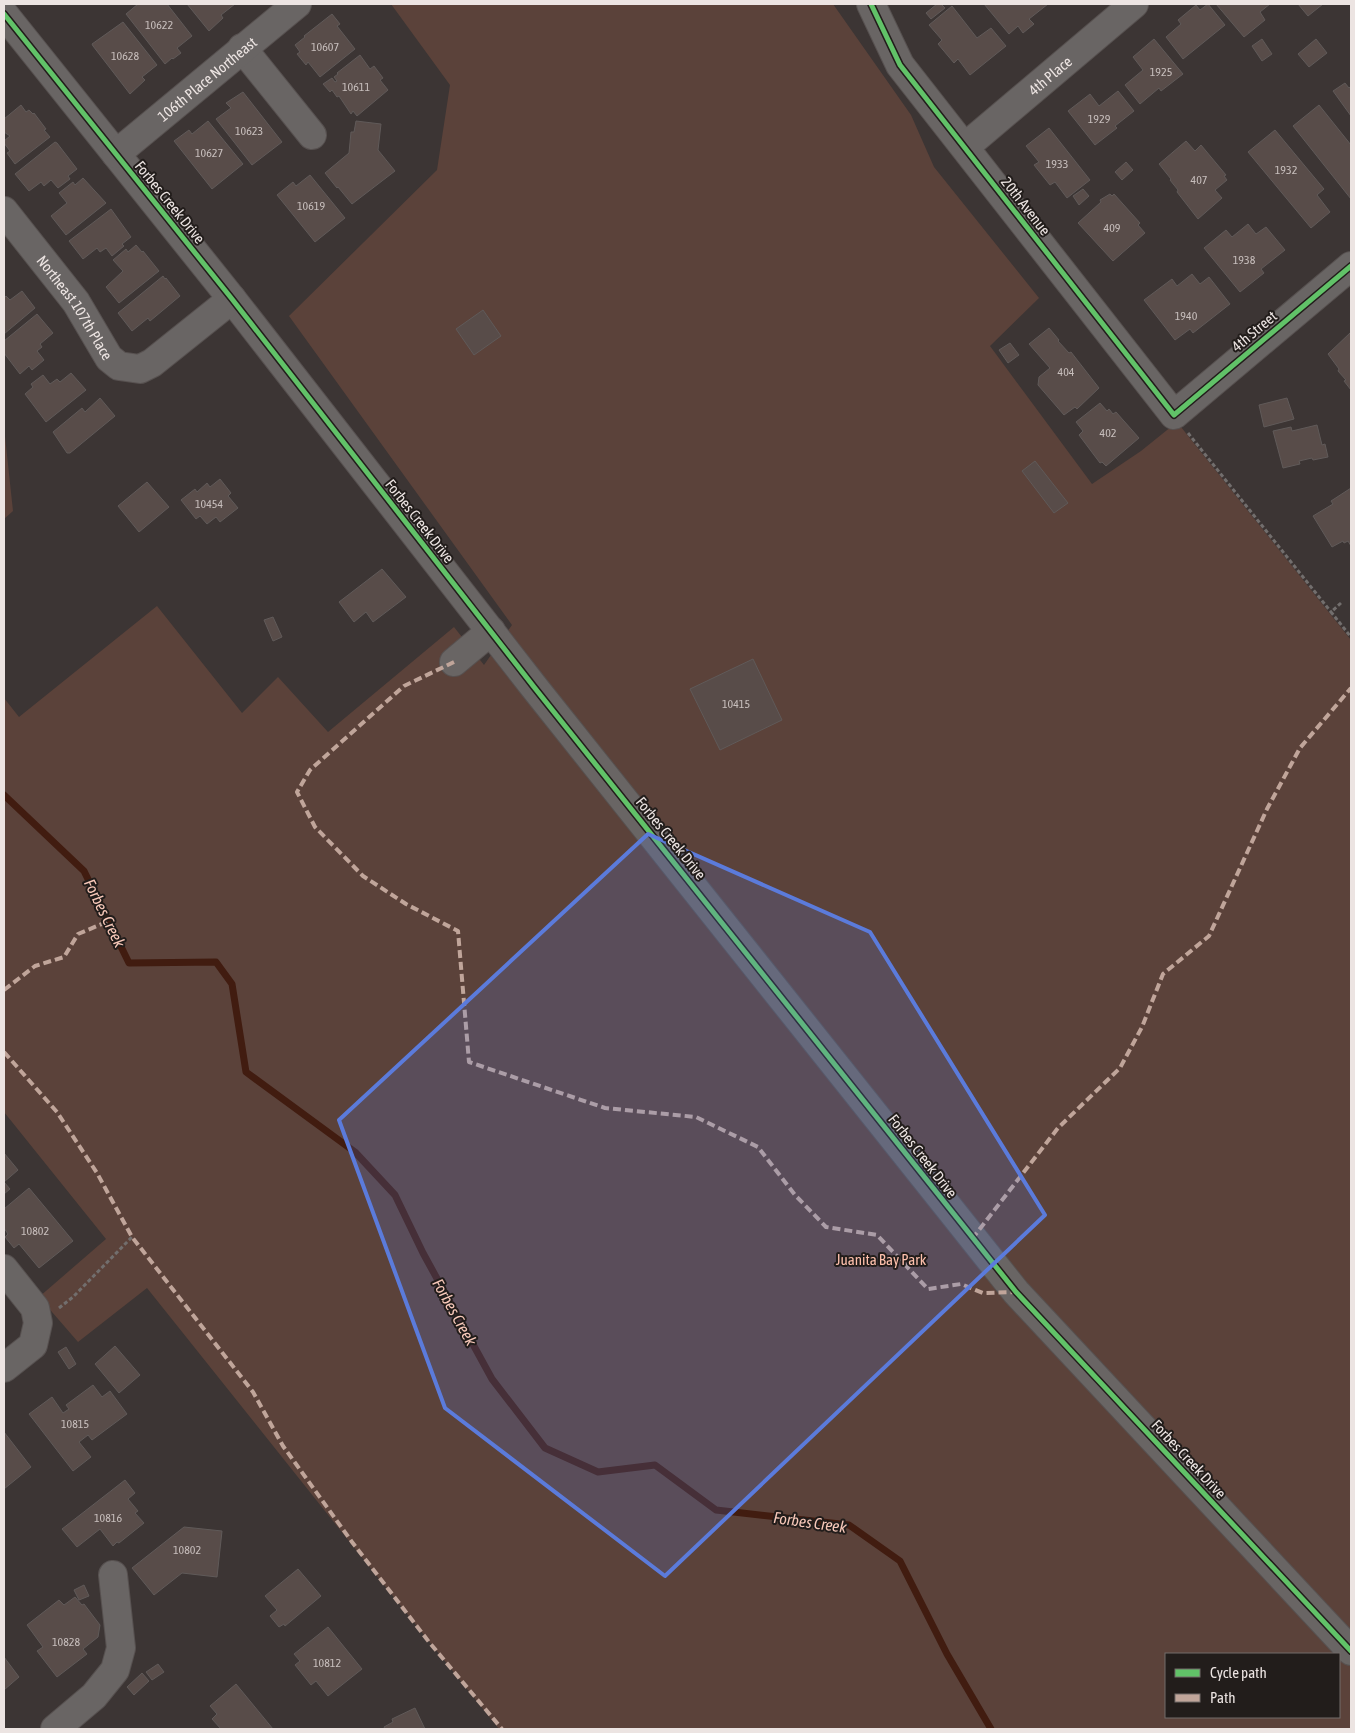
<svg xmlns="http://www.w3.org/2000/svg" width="1355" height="1733" viewBox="0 0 1355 1733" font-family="'Asap Condensed',sans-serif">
<rect width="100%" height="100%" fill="#3c3534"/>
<path fill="#5b423a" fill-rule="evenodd" d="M 391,4 L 833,4 L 911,115 L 934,167 L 1039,298 L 990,346 L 1092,484 L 1141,451 L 1177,422 L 1351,640 L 1351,1729 L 499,1729 L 147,1288 L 78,1342 L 39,1297 L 106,1239 L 4,1112 L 4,698 L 19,717 L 157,606 L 242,713 L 278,677 L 328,732 L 454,627 L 484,665 L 512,625 L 289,316 L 437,170 L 450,85 ZM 1166,1654 L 1339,1654 L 1339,1717 L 1166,1717 Z
M 4,427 L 13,511 L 4,519 Z"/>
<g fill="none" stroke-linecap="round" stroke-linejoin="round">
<path stroke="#411c10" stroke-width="7" d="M 4,795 L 84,871 L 129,963 L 216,962 L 232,984 L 246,1072 L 355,1152 L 395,1195 L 423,1253 L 492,1379 L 545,1448 L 598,1472 L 655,1465 L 716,1510 L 849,1525 L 900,1561 L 947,1654 L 991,1729"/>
</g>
<path fill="#584c49" stroke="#605a59" d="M 138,4 L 167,4 L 192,36 L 177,48 L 181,53 L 173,59 L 172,58 L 165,64 L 126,14 Z
M 187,4 L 235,4 L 221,15 L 223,18 L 209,31 Z
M 937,4 L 941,4 L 945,8 L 931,19 L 926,13 Z
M 984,4 L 1048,4 L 1029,19 L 1034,24 L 1023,33 L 1018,26 L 1009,34 Z
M 1208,4 L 1225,25 L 1183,59 L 1166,37 L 1181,24 L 1178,20 L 1196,5 L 1200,10 Z
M 1216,4 L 1270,4 L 1260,12 L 1265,20 L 1244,37 Z
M 1298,4 L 1323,4 L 1308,16 Z
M 952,6 L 977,38 L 991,28 L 1006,46 L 970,75 L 958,59 L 954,63 L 938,44 L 942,40 L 929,25 Z
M 332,14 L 340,24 L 337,26 L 355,49 L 320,77 L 308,62 L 306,65 L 297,54 L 300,52 L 295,45 L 305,37 L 304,36 Z
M 123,22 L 157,65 L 142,77 L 145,80 L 130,94 L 93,46 L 92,44 Z
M 1154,39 L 1183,74 L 1161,91 L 1159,88 L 1140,104 L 1125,85 L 1143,70 L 1133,57 Z
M 1262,39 L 1272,54 L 1262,61 L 1252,46 Z
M 1316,39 L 1327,53 L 1309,67 L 1298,54 Z
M 360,55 L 370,69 L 374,66 L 383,78 L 380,80 L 388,90 L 357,116 L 353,111 L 351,114 L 339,96 L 337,97 L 332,90 L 330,92 L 323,84 L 332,78 L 335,82 L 337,81 L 334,77 L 338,74 L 337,73 Z
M 1345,83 L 1349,88 L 1351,86 L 1351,116 L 1333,91 Z
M 1118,91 L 1134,111 L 1115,126 L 1117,128 L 1095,145 L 1068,111 L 1090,94 L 1099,106 Z
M 243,92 L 282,142 L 252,165 L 216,119 L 231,108 L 226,103 Z
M 21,105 L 26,112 L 29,110 L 33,114 L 34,113 L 46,129 L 44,130 L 50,137 L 15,164 L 7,153 L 10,151 L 4,143 L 4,141 L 10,136 L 4,132 L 4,119 Z
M 1319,105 L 1351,145 L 1351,199 L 1293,126 Z
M 208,121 L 243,164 L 212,189 L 174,141 L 189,130 L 192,134 Z
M 356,121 L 381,124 L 378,150 L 395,171 L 352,204 L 338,187 L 337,188 L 325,173 L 349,153 L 351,132 L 354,132 Z
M 1049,128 L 1090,180 L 1067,198 L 1055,182 L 1050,185 L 1034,165 L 1039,162 L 1026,146 Z
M 1275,130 L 1324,189 L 1317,195 L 1330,212 L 1311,228 L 1248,152 Z
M 1186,141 L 1195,151 L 1201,145 L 1226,175 L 1224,176 L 1227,180 L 1215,190 L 1222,198 L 1198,219 L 1177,192 L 1178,190 L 1170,180 L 1171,179 L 1159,164 Z
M 55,142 L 57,143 L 77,169 L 68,176 L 70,179 L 58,188 L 51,180 L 44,186 L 41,182 L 29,191 L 15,174 Z
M 1126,162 L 1133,170 L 1122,180 L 1115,172 Z
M 310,175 L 345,218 L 315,242 L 277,195 L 293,182 L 296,186 Z
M 83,178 L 106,203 L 66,235 L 51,216 L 67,203 L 59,193 L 73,182 L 75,185 Z
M 1083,189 L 1089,196 L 1079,205 L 1073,196 Z
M 1110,194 L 1112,196 L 1114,194 L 1140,223 L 1138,225 L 1145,233 L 1113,261 L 1078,223 L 1101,202 L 1100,200 Z
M 111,209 L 131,237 L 122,244 L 124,246 L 112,256 L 106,248 L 100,252 L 97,248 L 83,259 L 69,241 Z
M 1248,224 L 1256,234 L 1266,227 L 1285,250 L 1261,269 L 1264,273 L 1240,292 L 1204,248 L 1226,230 L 1232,237 Z
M 136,245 L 142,252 L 143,251 L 159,271 L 119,303 L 106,287 L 123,271 L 113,260 L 126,249 L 128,252 Z
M 1192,274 L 1200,284 L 1209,277 L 1230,304 L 1193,333 L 1190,329 L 1175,340 L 1144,300 L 1172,279 L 1177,286 Z
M 163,276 L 165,279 L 166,278 L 180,296 L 150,321 L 148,318 L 132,331 L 118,313 Z
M 22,291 L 35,308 L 4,334 L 4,298 L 6,296 L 10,300 Z
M 483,310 L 501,336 L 474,355 L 456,329 Z
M 37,314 L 53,333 L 40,344 L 42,347 L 37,351 L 44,360 L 32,370 L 29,366 L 20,374 L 4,353 L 4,341 Z
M 1049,328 L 1059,340 L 1058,341 L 1069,353 L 1071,352 L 1099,388 L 1077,409 L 1075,407 L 1064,415 L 1038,385 L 1039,377 L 1050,368 L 1029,344 Z
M 1351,332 L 1351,390 L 1344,381 L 1346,380 L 1338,371 L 1339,369 L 1328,354 Z
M 1010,343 L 1019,355 L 1008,363 L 999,350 Z
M 71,373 L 86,390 L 46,422 L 25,394 L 33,387 L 31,384 L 43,375 L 50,384 L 57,379 L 60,382 Z
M 100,398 L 115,416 L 70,453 L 67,453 L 53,432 L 82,408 L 85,412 Z
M 1287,398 L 1294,419 L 1264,427 L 1259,405 Z
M 1100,403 L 1107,411 L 1109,409 L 1113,414 L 1116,412 L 1139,438 L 1106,466 L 1102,462 L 1100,463 L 1079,435 L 1083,431 L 1076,422 Z
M 1317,425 L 1322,445 L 1325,444 L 1328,457 L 1313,460 L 1312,458 L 1299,461 L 1300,464 L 1283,468 L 1273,431 L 1291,427 L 1292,431 Z
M 1035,461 L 1068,503 L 1054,513 L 1022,471 Z
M 220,479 L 231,493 L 228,496 L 238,508 L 220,522 L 216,517 L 207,524 L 200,516 L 196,519 L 181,500 L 195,489 L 197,492 L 207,483 L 210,487 Z
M 147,482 L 169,507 L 139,532 L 118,506 Z
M 1351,488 L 1351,546 L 1348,541 L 1344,543 L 1343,541 L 1332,547 L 1313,516 L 1333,504 L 1331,501 Z
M 382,569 L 406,597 L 373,622 L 366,612 L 354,622 L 339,602 Z
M 273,617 L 282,637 L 273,641 L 264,620 Z
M 753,659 L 782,720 L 720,750 L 690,689 Z
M 4,1153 L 18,1170 L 4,1182 L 10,1189 L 4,1194 Z
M 29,1188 L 73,1241 L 39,1268 L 19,1244 L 14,1248 L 5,1237 L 8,1234 L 4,1228 L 4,1209 Z
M 115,1346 L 140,1375 L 119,1393 L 95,1364 Z
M 66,1347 L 76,1364 L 69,1369 L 58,1352 Z
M 93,1385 L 102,1397 L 110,1391 L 127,1414 L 92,1440 L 88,1435 L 79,1442 L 91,1457 L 73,1471 L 29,1414 L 52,1397 L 63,1413 L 69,1409 L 66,1405 Z
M 4,1432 L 31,1467 L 4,1489 Z
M 125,1480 L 135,1493 L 128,1499 L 138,1511 L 135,1513 L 144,1523 L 119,1543 L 117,1542 L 113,1546 L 100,1529 L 77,1547 L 62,1529 Z
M 184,1527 L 222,1531 L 217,1577 L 182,1573 L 154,1595 L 132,1568 Z
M 298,1569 L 321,1596 L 285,1626 L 284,1624 L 279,1627 L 270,1616 L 277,1610 L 265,1596 Z
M 84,1585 L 89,1596 L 79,1600 L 74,1590 Z
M 75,1597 L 82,1605 L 84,1604 L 100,1625 L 98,1637 L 83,1649 L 87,1654 L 57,1677 L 37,1651 L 43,1647 L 27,1625 L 59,1600 L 64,1605 Z
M 328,1627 L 362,1669 L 328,1696 L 316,1681 L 311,1685 L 295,1665 L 300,1661 L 294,1654 Z
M 4,1657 L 19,1677 L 4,1690 Z
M 158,1664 L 164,1672 L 152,1680 L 146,1672 Z
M 142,1673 L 149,1681 L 134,1695 L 127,1687 Z
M 236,1684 L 273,1729 L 221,1729 L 212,1719 L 217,1714 L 210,1706 Z
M 415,1708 L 425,1729 L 385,1729 L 384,1727 L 393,1722 L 392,1719 Z"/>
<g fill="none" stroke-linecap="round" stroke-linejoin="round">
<g stroke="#575150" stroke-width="30">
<g id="minor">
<path d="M 871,4 L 900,65 L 1174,415 L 1351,266"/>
<path d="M 4,14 L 232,299 L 534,687 L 1016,1292 L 1351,1651"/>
<path d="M 242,48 L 312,135"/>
<path id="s1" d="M 965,147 L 1134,4"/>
<path id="s2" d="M 116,154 L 297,4"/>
<path id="s3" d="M 4,211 L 76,302 L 109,358 L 119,366 L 140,369 L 152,363 L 232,299"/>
<path d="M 454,662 L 491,631"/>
<path d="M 4,1269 L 35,1308 L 38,1323 L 33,1345 L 4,1368"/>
<path d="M 55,1729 L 94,1696 L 115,1670 L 121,1648 L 113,1575"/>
</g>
</g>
<path stroke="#726e6d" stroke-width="3" stroke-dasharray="4 2.5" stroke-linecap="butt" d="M 1188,433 L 1331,612
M 1341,603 L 1331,612 L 1351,637
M 59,1308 L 73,1297 L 132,1237"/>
<use href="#minor" stroke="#696564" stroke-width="28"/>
<path stroke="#c0a59a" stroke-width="4" stroke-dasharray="8 4" stroke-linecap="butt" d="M 454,662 L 404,686 L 310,770 L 297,792 L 315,827 L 363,876 L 406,904 L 458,931 L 469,1062 L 605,1108 L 696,1117 L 758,1147 L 795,1195 L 826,1227 L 877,1235 L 928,1289 L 961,1284 L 983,1293 L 1016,1292
M 4,990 L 35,966 L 64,957 L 78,934 L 109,921
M 4,1052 L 57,1112 L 97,1173 L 132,1237 L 253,1392 L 283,1446 L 352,1542 L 429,1642 L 502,1729
M 972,1239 L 1058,1128 L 1120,1068 L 1142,1027 L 1163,974 L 1209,936 L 1267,809 L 1300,748 L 1351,688"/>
<g stroke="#221d1b" stroke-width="8">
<path id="cycleway" d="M 871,4 L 900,65 L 1174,415 L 1351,266
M 4,14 L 232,299 L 534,687 L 1016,1292 L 1351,1651"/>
</g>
<use href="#cycleway" stroke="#61c268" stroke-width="5"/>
</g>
<path fill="#5b7bdb" fill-opacity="0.2" stroke="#5b7bdb" stroke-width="4" stroke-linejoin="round" d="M 648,834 L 870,932 L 1045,1215 L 665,1576 L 445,1408 L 339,1120 Z"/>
<g text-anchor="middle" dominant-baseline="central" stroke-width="4" stroke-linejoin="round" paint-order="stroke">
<g font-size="12" fill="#c7bebc">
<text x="159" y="25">10622</text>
<text x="325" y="47">10607</text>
<text x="125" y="56">10628</text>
<text x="1161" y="72">1925</text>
<text x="356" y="87">10611</text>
<text x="1099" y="119">1929</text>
<text x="249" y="131">10623</text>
<text x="209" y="153">10627</text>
<text x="1057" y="164">1933</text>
<text x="1286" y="170">1932</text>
<text x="1199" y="180">407</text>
<text x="311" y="206">10619</text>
<text x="1112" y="228">409</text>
<text x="1244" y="260">1938</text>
<text x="1186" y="316">1940</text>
<text x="1066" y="372">404</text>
<text x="1108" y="433">402</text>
<text x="209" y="504">10454</text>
<text x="736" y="704">10415</text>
<text x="35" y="1231">10802</text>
<text x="75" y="1424">10815</text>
<text x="108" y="1518">10816</text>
<text x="187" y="1550">10802</text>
<text x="66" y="1642">10828</text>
<text x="327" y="1663">10812</text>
</g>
<g font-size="15" fill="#ece4e2" stroke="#221d1b">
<text stroke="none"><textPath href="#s1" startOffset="111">4th Place</textPath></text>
<text stroke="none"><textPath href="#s2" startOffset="118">106th Place Northeast</textPath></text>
<text transform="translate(170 202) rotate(51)">Forbes Creek Drive</text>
<text transform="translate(1026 206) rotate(52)">20th Avenue</text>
<text stroke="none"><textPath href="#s3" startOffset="120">Northeast 107th Place</textPath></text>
<text transform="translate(1254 331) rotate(-40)">4th Street</text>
<text transform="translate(420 521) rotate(52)">Forbes Creek Drive</text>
<text transform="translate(671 838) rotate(51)">Forbes Creek Drive</text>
<text transform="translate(923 1156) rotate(52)">Forbes Creek Drive</text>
<text transform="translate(1189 1459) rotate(47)">Forbes Creek Drive</text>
</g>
<g font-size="15" fill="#fec0ac" stroke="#221d1b">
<text x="881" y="1259">Juanita Bay Park</text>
</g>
<g font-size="16" font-style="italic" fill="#f7c8b9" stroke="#221d1b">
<text transform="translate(105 913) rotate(64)">Forbes Creek</text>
<text transform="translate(455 1312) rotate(61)">Forbes Creek</text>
<text transform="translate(810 1522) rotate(8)">Forbes Creek</text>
</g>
</g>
<rect width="1355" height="1733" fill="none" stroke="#ece4e2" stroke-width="10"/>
<rect x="1165" y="1653" width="175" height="65" fill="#221d1b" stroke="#736d6b"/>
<rect x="1175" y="1669" width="25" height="8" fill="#61c268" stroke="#736d6b"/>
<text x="1210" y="1678" font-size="15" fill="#ece4e2">Cycle path</text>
<rect x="1175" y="1694" width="25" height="8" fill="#c0a59a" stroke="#736d6b"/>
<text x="1210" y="1703" font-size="15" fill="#ece4e2">Path</text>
</svg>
